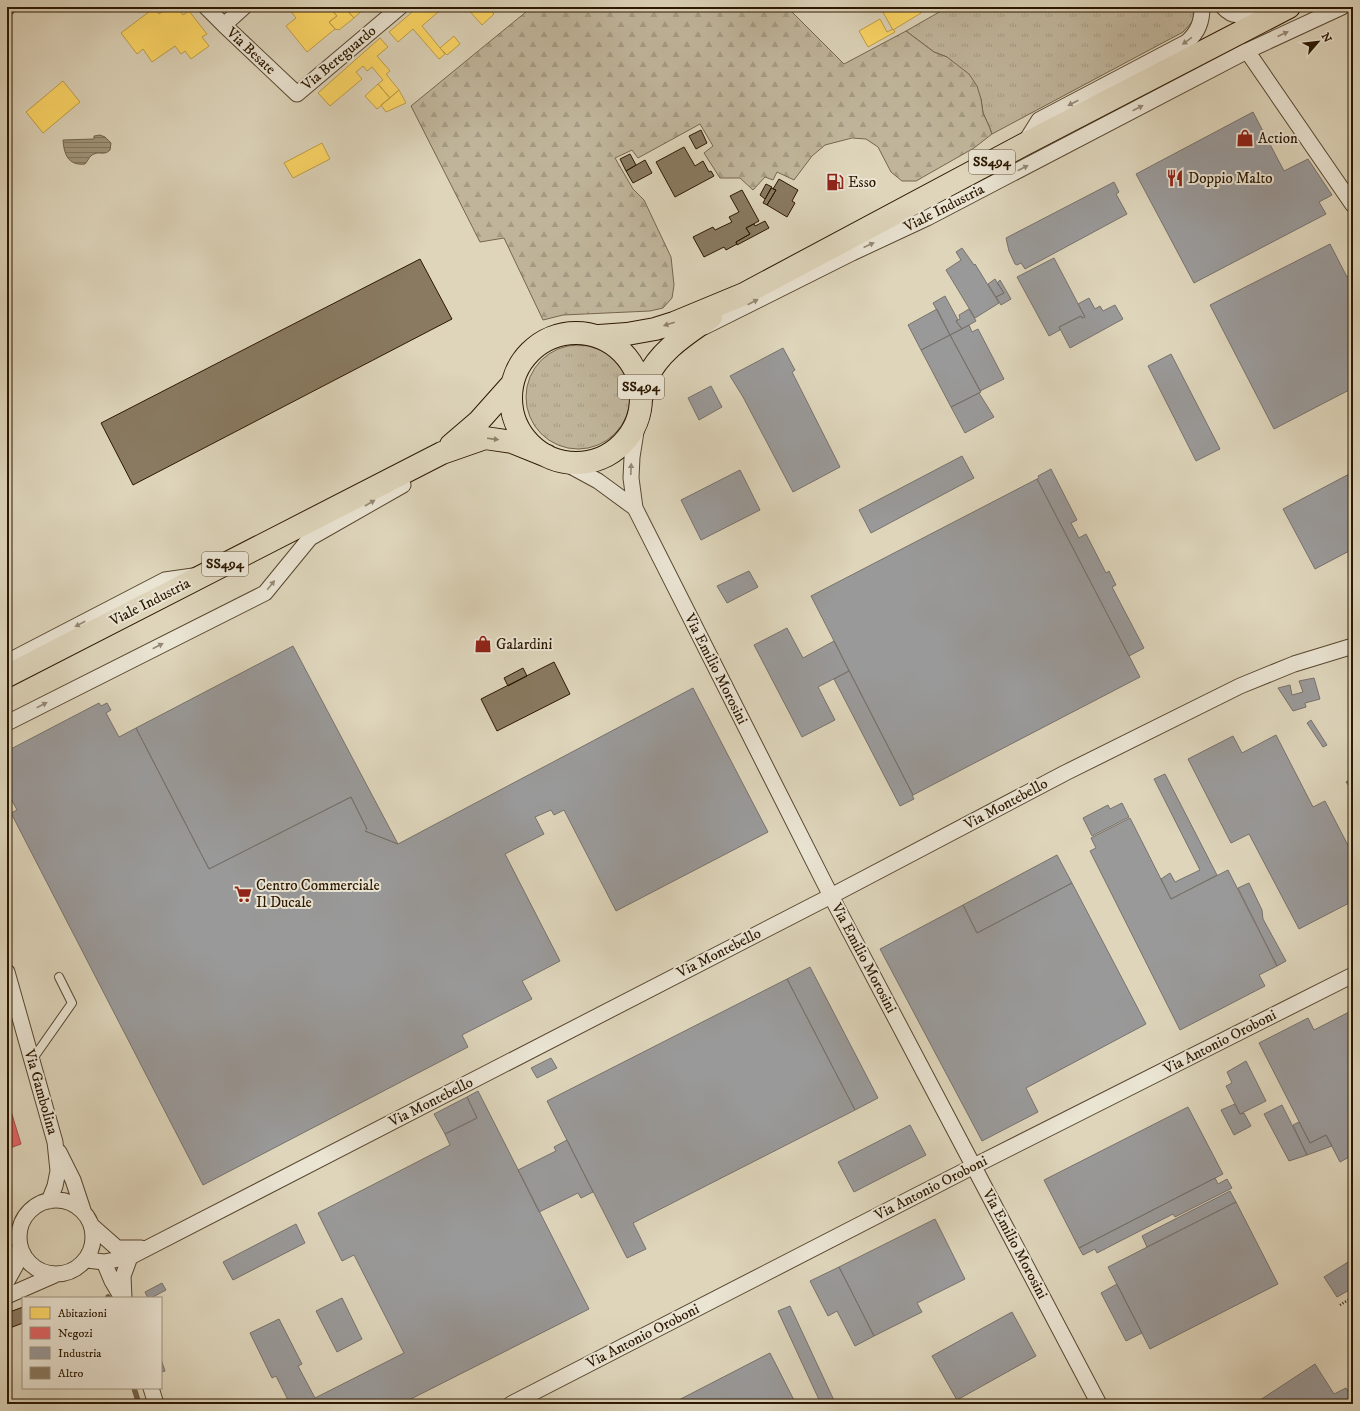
<svg xmlns="http://www.w3.org/2000/svg" width="1360" height="1411" viewBox="0 0 1360 1411" font-family="'IM FELL DW Pica',serif">
<defs>
<pattern id="grass-tufts" width="24" height="20" patternUnits="userSpaceOnUse"><rect width="24" height="20" fill="#c0b59b"/><path d="M3 7l-1-3M5 7V3M7 7l1-3M15 17l-1-3M17 17v-4M19 17l1-3" fill="none" stroke="#a59b84"/></pattern>
<pattern id="forest-firs" width="22" height="20" patternUnits="userSpaceOnUse"><rect width="22" height="20" fill="#c0b59b"/><path d="M5 1l3.5 6h-7zM16 11l3.5 6h-7z" fill="#a59b84"/></pattern>
<pattern id="water-rules" width="6" height="5" patternUnits="userSpaceOnUse"><rect width="6" height="5" fill="#a1957b"/><path d="M0 2.5h6" fill="none" stroke="#837962"/></pattern>
</defs>
<rect width="100%" height="100%" fill="#ded5bb"/>
<filter id="stains"><feTurbulence type="fractalNoise" baseFrequency=".005" numOctaves="4"/><feColorMatrix values="0 0 0 0 .2 0 0 0 0 .09 0 0 0 0 .02 0 0 0 .5 -.17"/></filter>
<radialGradient id="worn" r=".72"><stop offset=".6" stop-color="#630" stop-opacity="0"/><stop offset="1" stop-color="#630" stop-opacity=".3"/></radialGradient>
<path fill="url(#grass-tufts)" stroke="#76664e" d="M 948,7 L 1195,7 L 1195,8 L 1193,21 L 1183,32 L 992,134 L 989,126 L 983,113 L 981,99 L 947,57 L 934,52 L 906,31 Z
M526 397a52 52 0 1 1 104 0a52 52 0 1 1-104 0Z"/>
<path fill="url(#forest-firs)" stroke="#76664e" d="M 532,7 L 787,7 L 844,64 L 906,31 L 934,52 L 947,57 L 969,74 L 977,86 L 981,99 L 983,113 L 989,126 L 992,134 L 974,148 L 916,181 L 902,181 L 891,172 L 878,147 L 866,139 L 852,138 L 825,145 L 812,156 L 794,180 L 777,172 L 773,180 L 765,177 L 753,190 L 740,178 L 720,178 L 704,153 L 713,146 L 700,124 L 638,158 L 632,150 L 615,158 L 633,189 L 644,200 L 671,257 L 674,285 L 672,298 L 663,308 L 650,311 L 563,315 L 543,320 L 504,238 L 480,242 L 411,106 Z"/>
<path fill="url(#water-rules)" stroke="#72634a" d="M 100,135 L 105,137 L 111,143 L 110,150 C 104,156 100,151 94,154 C 89,156 88,161 85,164 C 68,166 64,154 63,140 L 94,139 L 94,136 Z"/>
<path fill="#ffd966" stroke="#c09f47" d="M 169,7 L 177,7 L 183,15 L 189,11 L 207,34 L 202,37 L 209,46 L 191,59 L 185,51 L 181,54 L 175,46 L 152,62 L 143,49 L 137,54 L 121,33 L 154,8 L 159,14 Z
M 211,7 L 225,7 L 217,14 Z
M 293,7 L 329,7 L 337,16 L 329,22 L 335,29 L 307,52 L 286,26 L 296,18 L 290,10 Z
M 329,7 L 344,7 L 354,18 L 339,30 L 337,29 L 336,30 L 329,22 L 337,16 Z
M 344,7 L 366,7 L 354,18 Z
M 418,7 L 444,7 L 422,26 L 445,54 L 439,59 L 413,29 L 398,42 L 389,32 Z
M 466,7 L 487,7 L 494,14 L 482,25 Z
M 880,7 L 917,7 L 921,13 L 893,30 Z
M 880,19 L 887,32 L 893,29 L 895,32 L 868,47 L 859,31 Z
M 454,36 L 460,44 L 447,55 L 440,48 Z
M 380,38 L 388,47 L 377,56 L 390,71 L 386,74 L 399,90 L 390,98 L 378,84 L 383,80 L 372,67 L 367,71 L 363,66 L 356,72 L 362,79 L 330,106 L 318,93 Z
M 63,81 L 80,102 L 43,133 L 26,112 Z
M 378,84 L 390,98 L 377,109 L 365,96 Z
M 399,90 L 406,103 L 386,112 L 381,105 Z
M 322,143 L 330,159 L 293,178 L 284,163 Z"/>
<path fill="#e06666" stroke="#aa4f47" d="M 7,1098 L 21,1144 L 7,1149 Z"/>
<path fill="#999" stroke="#78726b" d="M 1253,112 L 1284,171 L 1308,159 L 1332,195 L 1319,202 L 1326,214 L 1194,283 L 1136,174 Z
M 1114,182 L 1119,192 L 1116,194 L 1127,214 L 1025,269 L 1021,263 L 1017,265 L 1015,264 L 1009,251 L 1006,238 Z
M 1330,244 L 1347,277 L 1353,272 L 1353,388 L 1274,429 L 1210,305 Z
M 962,248 L 974,265 L 975,264 L 999,303 L 975,318 L 946,270 L 961,260 L 956,252 Z
M 1054,258 L 1085,317 L 1082,318 L 1081,316 L 1059,327 L 1060,330 L 1049,336 L 1017,277 Z
M 995,279 L 1004,293 L 996,297 L 988,284 Z
M 1000,280 L 1011,299 L 1001,305 L 996,297 L 1004,293 L 997,283 Z
M 945,296 L 958,320 L 956,321 L 962,329 L 950,335 L 933,303 Z
M 1089,298 L 1095,309 L 1100,306 L 1103,311 L 1115,305 L 1123,319 L 1070,348 L 1059,327 L 1081,316 L 1082,318 L 1085,317 L 1078,304 Z
M 937,309 L 950,335 L 921,350 L 908,325 Z
M 969,309 L 976,321 L 962,329 L 956,321 L 960,319 L 959,315 Z
M 969,325 L 972,332 L 978,329 L 1004,379 L 980,391 L 950,335 Z
M 950,335 L 981,392 L 951,407 L 921,350 Z
M 783,348 L 795,370 L 792,372 L 840,467 L 793,492 L 743,397 L 730,376 Z
M 1171,354 L 1220,449 L 1196,461 L 1148,366 Z
M 711,386 L 722,407 L 699,420 L 688,398 Z
M 979,393 L 994,417 L 965,433 L 951,407 Z
M 962,456 L 974,478 L 871,533 L 859,510 Z
M 1051,469 L 1077,520 L 1071,523 L 1079,538 L 1086,534 L 1106,573 L 1109,571 L 1116,585 L 1112,587 L 1144,648 L 1129,656 L 1037,479 L 1039,478 L 1038,476 Z
M 740,470 L 760,510 L 701,540 L 681,500 Z
M 1353,472 L 1353,549 L 1315,569 L 1283,509 Z
M 1037,479 L 1140,677 L 913,795 L 811,596 Z
M 749,571 L 758,587 L 727,603 L 717,586 Z
M 787,628 L 803,658 L 834,641 L 849,671 L 818,687 L 835,720 L 802,737 L 754,645 Z
M 293,646 L 398,844 L 365,831 L 367,829 L 351,797 L 209,869 L 136,728 Z
M 849,671 L 913,795 L 912,795 L 914,799 L 900,806 L 834,679 Z
M 1314,678 L 1320,699 L 1305,703 L 1306,707 L 1293,711 L 1278,688 L 1290,685 L 1292,695 L 1303,692 L 1299,681 Z
M 693,688 L 768,832 L 616,911 L 564,810 L 554,815 L 551,810 L 535,817 L 544,834 L 505,854 L 560,961 L 522,981 L 532,999 L 462,1035 L 468,1047 L 203,1185 L 11,813 L 17,810 L 7,791 L 7,751 L 99,703 L 101,706 L 107,703 L 111,710 L 106,713 L 119,737 L 136,728 L 209,869 L 351,797 L 367,829 L 365,831 L 398,844 Z
M 1311,720 L 1327,745 L 1323,747 L 1307,723 Z
M 1276,735 L 1313,807 L 1325,801 L 1353,855 L 1353,901 L 1299,929 L 1249,834 L 1231,843 L 1188,759 L 1233,736 L 1242,753 Z
M 1353,773 L 1353,782 L 1349,776 Z
M 1165,774 L 1217,875 L 1171,899 L 1161,879 L 1170,873 L 1175,882 L 1200,870 L 1154,779 Z
M 1351,779 L 1353,782 L 1353,792 L 1346,782 Z
M 1122,803 L 1129,817 L 1092,836 L 1083,818 L 1108,805 L 1110,809 Z
M 1130,818 L 1171,899 L 1228,870 L 1277,966 L 1259,975 L 1265,986 L 1180,1030 L 1090,851 L 1096,848 L 1091,838 Z
M 1057,855 L 1072,883 L 977,933 L 963,905 Z
M 1072,883 L 1146,1024 L 1026,1088 L 1038,1112 L 982,1141 L 880,949 L 963,905 L 977,933 Z
M 1249,883 L 1262,910 L 1263,919 L 1286,961 L 1277,966 L 1238,888 Z
M 810,967 L 878,1098 L 855,1110 L 787,979 Z
M 787,979 L 855,1110 L 633,1223 L 646,1249 L 627,1258 L 547,1101 Z
M 1353,1010 L 1353,1155 L 1340,1162 L 1326,1135 L 1310,1143 L 1259,1043 L 1308,1018 L 1314,1030 Z
M 551,1058 L 557,1068 L 537,1078 L 531,1068 Z
M 1246,1061 L 1266,1101 L 1240,1114 L 1226,1086 L 1232,1083 L 1227,1072 Z
M 478,1091 L 589,1309 L 401,1404 L 290,1404 L 276,1376 L 272,1378 L 250,1333 L 279,1319 L 302,1364 L 298,1366 L 315,1398 L 404,1353 L 354,1255 L 342,1261 L 318,1213 L 450,1145 L 445,1134 L 477,1118 L 467,1097 Z
M 467,1097 L 477,1118 L 445,1134 L 434,1114 Z
M 1235,1104 L 1240,1114 L 1244,1113 L 1251,1126 L 1234,1135 L 1221,1110 Z
M 1282,1105 L 1307,1155 L 1289,1161 L 1264,1114 Z
M 1188,1107 L 1223,1174 L 1079,1248 L 1044,1180 Z
M 1299,1122 L 1310,1143 L 1326,1135 L 1332,1146 L 1307,1155 L 1293,1125 Z
M 910,1125 L 926,1155 L 854,1192 L 838,1162 Z
M 567,1140 L 593,1192 L 581,1198 L 578,1193 L 539,1212 L 518,1170 L 556,1151 L 554,1147 Z
M 1215,1178 L 1218,1184 L 1227,1179 L 1232,1188 L 1175,1217 L 1173,1214 L 1097,1253 L 1095,1249 L 1083,1255 L 1079,1248 Z
M 1230,1191 L 1236,1202 L 1147,1247 L 1142,1236 Z
M 1236,1202 L 1278,1284 L 1150,1349 L 1108,1267 Z
M 935,1219 L 965,1279 L 917,1303 L 922,1312 L 874,1336 L 839,1267 Z
M 296,1224 L 305,1243 L 233,1280 L 223,1262 Z
M 1353,1259 L 1353,1288 L 1337,1297 L 1324,1277 Z
M 839,1267 L 874,1336 L 855,1346 L 837,1311 L 828,1316 L 810,1281 Z
M 162,1283 L 166,1290 L 151,1298 L 148,1298 L 145,1292 Z
M 1117,1284 L 1142,1333 L 1126,1341 L 1101,1293 Z
M 342,1298 L 362,1339 L 337,1352 L 316,1311 Z
M 790,1306 L 831,1394 L 836,1404 L 821,1404 L 778,1311 Z
M 1012,1312 L 1036,1356 L 957,1400 L 932,1356 Z
M 770,1353 L 796,1404 L 671,1404 Z
M 161,1359 L 165,1371 L 161,1372 Z
M 1315,1364 L 1334,1394 L 1346,1388 L 1353,1399 L 1353,1404 L 1254,1404 Z"/>
<g fill="none" stroke-linecap="round" stroke-linejoin="round">
<path stroke="#72634a" stroke-width="5.5" d="M 108,1297 L 109,1298
M 134,1388 L 139,1404"/>
</g>
<path fill="#897a61" stroke="#2c1800" d="M 701,130 L 707,143 L 696,149 L 689,136 Z
M 684,147 L 695,166 L 703,161 L 709,172 L 711,171 L 714,176 L 675,197 L 656,162 Z
M 630,154 L 636,165 L 626,171 L 620,159 Z
M 645,160 L 652,173 L 633,183 L 626,171 Z
M 779,179 L 798,190 L 792,201 L 795,203 L 787,217 L 767,205 L 776,190 L 773,189 Z
M 766,184 L 772,187 L 765,199 L 760,195 Z
M 771,188 L 776,190 L 767,205 L 763,203 Z
M 742,190 L 759,221 L 746,228 L 750,234 L 736,242 L 737,244 L 726,250 L 724,247 L 704,257 L 693,237 L 713,227 L 715,230 L 732,222 L 729,217 L 739,212 L 730,196 Z
M 765,221 L 769,228 L 737,245 L 736,242 L 750,234 L 746,228 L 754,224 L 755,226 Z
M 420,259 L 452,319 L 133,485 L 101,423 Z
M 554,662 L 570,694 L 497,731 L 481,699 Z
M 523,668 L 527,676 L 508,686 L 504,678 Z
M 23,1307 L 23,1323 L 7,1329 L 7,1313 Z"/>
<g fill="none" stroke-linecap="round" stroke-linejoin="round">
<g stroke="#58472f" stroke-width="10">
<path id="service" d="M 32,1060 L 72,1003 L 59,977"/>
</g>
<g stroke="#58472f" stroke-width="17">
<path id="minor" d="M 206,7 L 224,25 L 297,94 L 400,7
M 1223,7 C 1235,20 1242,14 1255,7
M 7,8 L 8,7
M 224,25 L 244,7
M 1247,51 L 1353,205
M 1024,144 L 1039,120 L 1187,42 C 1198,32 1202,22 1202,7
M 704,327 L 852,253 L 927,218 L 1247,51 L 1342,7
M 638,419 L 632,457 L 631,478 L 635,508 L 831,896 L 1099,1404
M 563,462 L 598,481 L 635,508
M 7,662 L 165,580 L 193,576
M 7,723 L 265,593 L 310,538 L 403,485
M 7,972 L 55,1142 L 58,1171 L 55,1186 L 49,1201
M 59,1152 L 73,1180 L 83,1210
M19 1237a37 37 0 1 1 74 0a37 37 0 1 1-74 0Z
M 92,1226 L 117,1248 L 141,1248
M 87,1260 L 104,1262 L 130,1257 L 831,896 L 1065,773 L 1240,686 L 1294,664 L 1353,646
M 104,1262 L 112,1281 L 122,1298
M 7,1281 L 16,1265 L 20,1246
M 7,1296 L 55,1275
M 124,1298 L 123,1276 L 130,1257
M 151,1388 L 156,1404
M 511,1404 L 974,1166 L 1353,975"/>
</g>
<g stroke="#2c1800" stroke-width="24">
<path id="primary" d="M511 398a65 65 0 1 1 130 0a65 65 0 1 1-130 0Z
M 599,336 L 627,334 L 655,329 L 674,323 L 744,294 L 1023,145 L 1289,7
M 642,396 C 643,390 644,383 647,378 C 660,350 687,334 711,317
M 451,445 L 479,421 L 512,384
M 7,676 L 442,453 L 485,438 L 512,442 L 547,456"/>
</g>
<path stroke="#2c1800" stroke-width="2.5" stroke-dasharray="1 2" stroke-linecap="butt" d="M 1340,1305 L 1353,1297"/>
<use href="#service" stroke="#eae4d3" stroke-width="8"/>
<use href="#minor" stroke="#eae4d3" stroke-width="15"/>
<use href="#primary" stroke="#ded5bb" stroke-width="22"/>
</g>
<defs><path id="oneway-solid" d="M-6-.8H1V-3.2L6.5 0L1 3.2V.8H-6Z"/></defs>
<g fill="#948874">
<use href="#oneway-solid" transform="translate(1283 34) rotate(-25)"/>
<use href="#oneway-solid" transform="translate(1187 41) rotate(144)"/>
<use href="#oneway-solid" transform="translate(1073 103) rotate(153)"/>
<use href="#oneway-solid" transform="translate(1138 108) rotate(-27)"/>
<use href="#oneway-solid" transform="translate(1023 168) rotate(-27)"/>
<use href="#oneway-solid" transform="translate(869 245) rotate(-25)"/>
<use href="#oneway-solid" transform="translate(753 302) rotate(-27)"/>
<use href="#oneway-solid" transform="translate(631 469) rotate(-88)"/>
<use href="#oneway-solid" transform="translate(370 503) rotate(-30)"/>
<use href="#oneway-solid" transform="translate(271 585) rotate(-51)"/>
<use href="#oneway-solid" transform="translate(80 624) rotate(152)"/>
<use href="#oneway-solid" transform="translate(158 646) rotate(-27)"/>
<use href="#oneway-solid" transform="translate(42 705) rotate(-27)"/>
</g>
<g fill="#8e8067">
<use href="#oneway-solid" transform="translate(669 324) rotate(162)"/>
<use href="#oneway-solid" transform="translate(493 439) rotate(7)"/>
</g>
<defs>
<g id="shop-bare" transform="scale(1.38)"><path d="M-5-2.5h2.3a2.7 3.5 0 0 1 5.4 0H5L5.5 6h-11ZM-1.5-2.5h3a1.5 2.3 0 0 0-3 0Z" fill="#8f2418" stroke="#eae4d3" stroke-width="2.5" paint-order="stroke"/></g>
<g id="restaurant-bare" transform="scale(1.38)"><path d="M-5-6h1v4h1v-4h1v4h1v-4h1v5L-1.5 .5V6h-2V.5L-5-1ZM5-6V6H3V1.5H1.5Q1.5-4 5-6Z" fill="#8f2418" stroke="#eae4d3" stroke-width="2.5" paint-order="stroke"/></g>
<g id="fuel-bare" transform="scale(1.38)"><path d="M-5.5-6h7V0h2V4h1.3V-2.5L3-4.5l.8-.8L6-3V5H2.5V1h-1V6h-7ZM-4.2-4.7v3.2H.2V-4.7Z" fill="#8f2418" stroke="#eae4d3" stroke-width="2.5" paint-order="stroke"/></g>
<g id="supermarket-bare" transform="scale(1.38)"><path d="M-6-5.5h2.5l.6 2H6L4.5 2H-2.5L-4.4-4H-6ZM-1.5 3.2a1.3 1.3 0 1 0 .1 0ZM3 3.2a1.3 1.3 0 1 0 .1 0Z" fill="#8f2418" stroke="#eae4d3" stroke-width="2.5" paint-order="stroke"/></g>
</defs>
<g fill-rule="evenodd">
<use href="#shop-bare" x="1245" y="138"/>
<use href="#restaurant-bare" x="1175" y="178"/>
<use href="#fuel-bare" x="835" y="182"/>
<use href="#shop-bare" x="483" y="644"/>
<use href="#supermarket-bare" x="243" y="894"/>
</g>
<g text-anchor="middle" dominant-baseline="central" stroke-width="4" stroke-linejoin="round" paint-order="stroke">
<g fill="#eae4d3" stroke="#65553f" stroke-width="1">
<rect x="969" y="150" width="46" height="24" rx="3"/>
<rect x="618" y="375" width="46" height="24" rx="3"/>
<rect x="202" y="552" width="46" height="24" rx="3"/>
</g>
<g font-size="14" font-weight="bold" fill="#2c1800">
<text x="992" y="162">SS494</text>
<text x="641" y="387">SS494</text>
<text x="225" y="564">SS494</text>
</g>
<g font-size="15" fill="#2c1800" stroke="#eae4d3">
<text transform="translate(251 51) rotate(43)">Via Besate</text>
<text transform="translate(339 58) rotate(-40)">Via Bereguardo</text>
<text transform="translate(944 208) rotate(-27)">Viale Industria</text>
<text transform="translate(150 602) rotate(-27)">Viale Industria</text>
<text transform="translate(716 669) rotate(63)">Via Emilio Morosini</text>
<text transform="translate(1006 804) rotate(-28)">Via Montebello</text>
<text transform="translate(719 953) rotate(-27)">Via Montebello</text>
<text transform="translate(864 958) rotate(62)">Via Emilio Morosini</text>
<text transform="translate(1220 1042) rotate(-27)">Via Antonio Oroboni</text>
<text transform="translate(41 1092) rotate(74)">Via Gambolina</text>
<text transform="translate(431 1102) rotate(-27)">Via Montebello</text>
<text transform="translate(931 1188) rotate(-27)">Via Antonio Oroboni</text>
<text transform="translate(1015 1244) rotate(62)">Via Emilio Morosini</text>
<text transform="translate(643 1336) rotate(-27)">Via Antonio Oroboni</text>
</g>
<g font-size="15" fill="#2c1800" stroke="#eae4d3" text-anchor="start">
<text x="1258" y="138">Action</text>
<text x="1188" y="178">Doppio Malto</text>
<text x="848" y="182">Esso</text>
<text x="496" y="644">Galardini</text>
<text x="256" y="885">Centro Commerciale<tspan x="256" dy="17">Il Ducale</tspan></text>
</g>
</g>
<rect width="1360" height="1411" fill="none" stroke="#ded5bb" stroke-width="24"/>
<rect x="8" y="8" width="1344" height="1395" fill="none" stroke="#2c1800" stroke-width="2"/>
<rect x="12" y="12" width="1336" height="1387" fill="none" stroke="#2c1800"/>
<rect x="22" y="1297" width="140" height="92" fill="#eae4d3" stroke="#9e927f"/>
<rect x="30" y="1307" width="20" height="12" fill="#ffd966" stroke="#9e927f"/>
<text x="58" y="1317" font-size="12" fill="#2c1800">Abitazioni</text>
<rect x="30" y="1327" width="20" height="12" fill="#e06666" stroke="#9e927f"/>
<text x="58" y="1337" font-size="12" fill="#2c1800">Negozi</text>
<rect x="30" y="1347" width="20" height="12" fill="#999999" stroke="#9e927f"/>
<text x="58" y="1357" font-size="12" fill="#2c1800">Industria</text>
<rect x="30" y="1367" width="20" height="12" fill="#897a61" stroke="#9e927f"/>
<text x="58" y="1377" font-size="12" fill="#2c1800">Altro</text>
<g transform="translate(1318 42) rotate(62)" stroke="#eae4d3" stroke-width="3" paint-order="stroke">
<path d="M0-3L7 15L0 10L-7 15Z" fill="#2c1800"/>
<text y="-6" font-size="11" font-weight="bold" text-anchor="middle" fill="#2c1800">N</text>
</g>
<rect width="100%" height="100%" filter="url(#stains)"/>
<rect width="100%" height="100%" fill="url(#worn)"/>
</svg>
